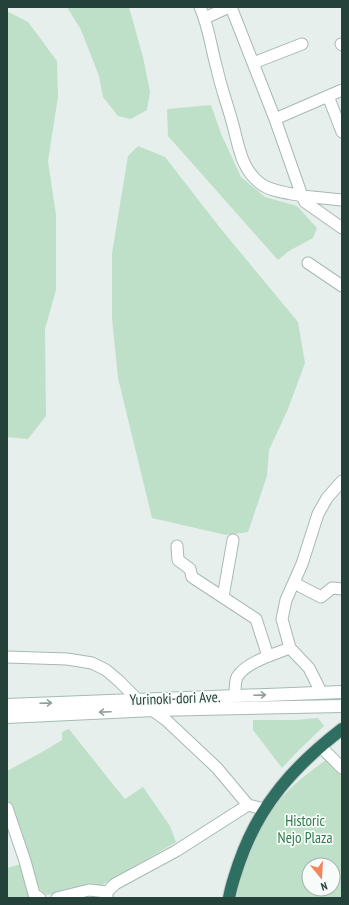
<svg xmlns="http://www.w3.org/2000/svg" width="349" height="905" viewBox="0 0 349 905" font-family="'PT Sans Narrow',sans-serif">
<rect width="100%" height="100%" fill="#e6efeb"/>
<path fill="#bfe0c8" fill-rule="evenodd" d="M 67,7 L 129,7 L 143,57 L 150,92 L 147,110 L 131,119 L 118,116 L 103,97 L 99,76 L 81,30 Z
M 7,11 L 28,22 L 57,61 L 58,97 L 48,161 L 56,215 L 56,290 L 45,329 L 46,416 L 28,439 L 7,437 Z
M 211,105 L 222,136 L 241,177 L 265,197 L 297,206 L 317,228 L 313,238 L 289,251 L 278,260 L 168,136 L 167,109 Z
M 138,146 L 165,157 L 221,229 L 298,322 L 305,363 L 288,409 L 269,450 L 267,476 L 248,532 L 226,535 L 152,518 L 118,378 L 112,319 L 112,253 L 128,156 Z
M 318,718 L 324,726 L 299,750 L 282,768 L 253,730 L 253,720 L 296,720 Z
M 69,729 L 107,777 L 125,799 L 143,787 L 170,826 L 176,842 L 99,887 L 47,895 L 40,889 L 35,883 L 7,797 L 7,771 L 44,751 L 62,740 L 62,732 Z
M 328,758 L 342,770 L 342,898 L 235,898 C 242,861 266,810 294,785 C 305,775 317,767 328,758 ZM 309,865 L 333,865 L 333,889 L 309,889 Z
M 21,864 L 34,898 L 7,898 L 7,868 Z"/>
<g fill="none" stroke-linecap="round" stroke-linejoin="round">
<g stroke="#a8b8b2" stroke-width="13">
<path id="street" d="M 200,7 C 209,27 211,48 217,69 C 221,88 228,106 233,125 C 239,147 241,169 261,184 C 272,192 289,193 302,196 L 305,202 L 342,228
M 231,7 L 275,119 L 302,196 L 342,200
M 205,18 L 229,7
M 341,44 L 342,45
M 253,63 L 302,44
M 328,96 L 342,132
M 275,119 L 342,90
M 308,263 L 342,286
M 177,546 L 178,560 L 190,569 L 192,577 L 256,619 L 268,656
M 294,583 L 321,597 L 332,588 L 342,589
M 223,597 L 233,540
M 7,657 L 67,659 L 92,663 L 106,670 L 119,681 L 138,700 L 166,720 L 217,768 L 248,805 L 264,809
M 321,692 L 309,668 L 290,648 L 282,619 L 286,600 L 302,564 L 318,514 L 327,498 L 342,481
M 235,696 C 235,690 235,681 237,677 C 246,662 275,654 290,648
M 320,746 L 342,768
M 7,808 L 25,861 L 34,894 L 40,898
M 57,898 L 89,890 L 107,892
M 107,898 L 107,892 L 115,884 L 176,851 L 248,805"/>
</g>
<g stroke="#a4bbb3" stroke-width="14">
<path id="secondary" d="M 7,705 L 342,692
M 7,717 L 154,710 L 342,706"/>
</g>
<g stroke="#c2cac8" stroke-width="14">
<path id="highway" d="M 229,898 C 231,886 235,875 239,863 C 259,805 294,766 342,729"/>
</g>
<use href="#street" stroke="#fff" stroke-width="11"/>
<use href="#secondary" stroke="#fff" stroke-width="12"/>
<use href="#highway" stroke="#2f6f62" stroke-width="12"/>
</g>
<defs><path id="oneway-shaft" d="M-6 0H5M1.5-3L5.5 0L1.5 3" fill="none" stroke-width="1.6" stroke-linecap="round" stroke-linejoin="round"/></defs>
<g stroke="#92a09c">
<use href="#oneway-shaft" transform="translate(260 695) rotate(-2)"/>
<use href="#oneway-shaft" transform="translate(46 703) rotate(-2)"/>
<use href="#oneway-shaft" transform="translate(105 712) rotate(178)"/>
</g>
<g text-anchor="middle" dominant-baseline="central" stroke-width="3.5" stroke-linejoin="round" paint-order="stroke">
<g font-size="15" fill="#24423a" stroke="#f7fbf9">
<text transform="translate(175 698) rotate(-2)">Yurinoki-dori Ave.</text>
</g>
<g font-size="15" fill="#2d7a4b" stroke="#f7fbf9">
<text x="305" y="820">Historic<tspan x="305" dy="17">Nejo Plaza</tspan></text>
</g>
</g>
<rect width="349" height="905" fill="none" stroke="#24423a" stroke-width="16"/>
<g transform="translate(321 877) rotate(162)"><circle r="19" fill="#f7fbf9" stroke="#a3b1ad"/>
<path d="M0-3L7 15L0 10L-7 15Z" fill="#f4845f"/>
<text y="-6" font-size="11" font-weight="bold" text-anchor="middle" fill="#24423a">N</text>
</g>
</svg>
